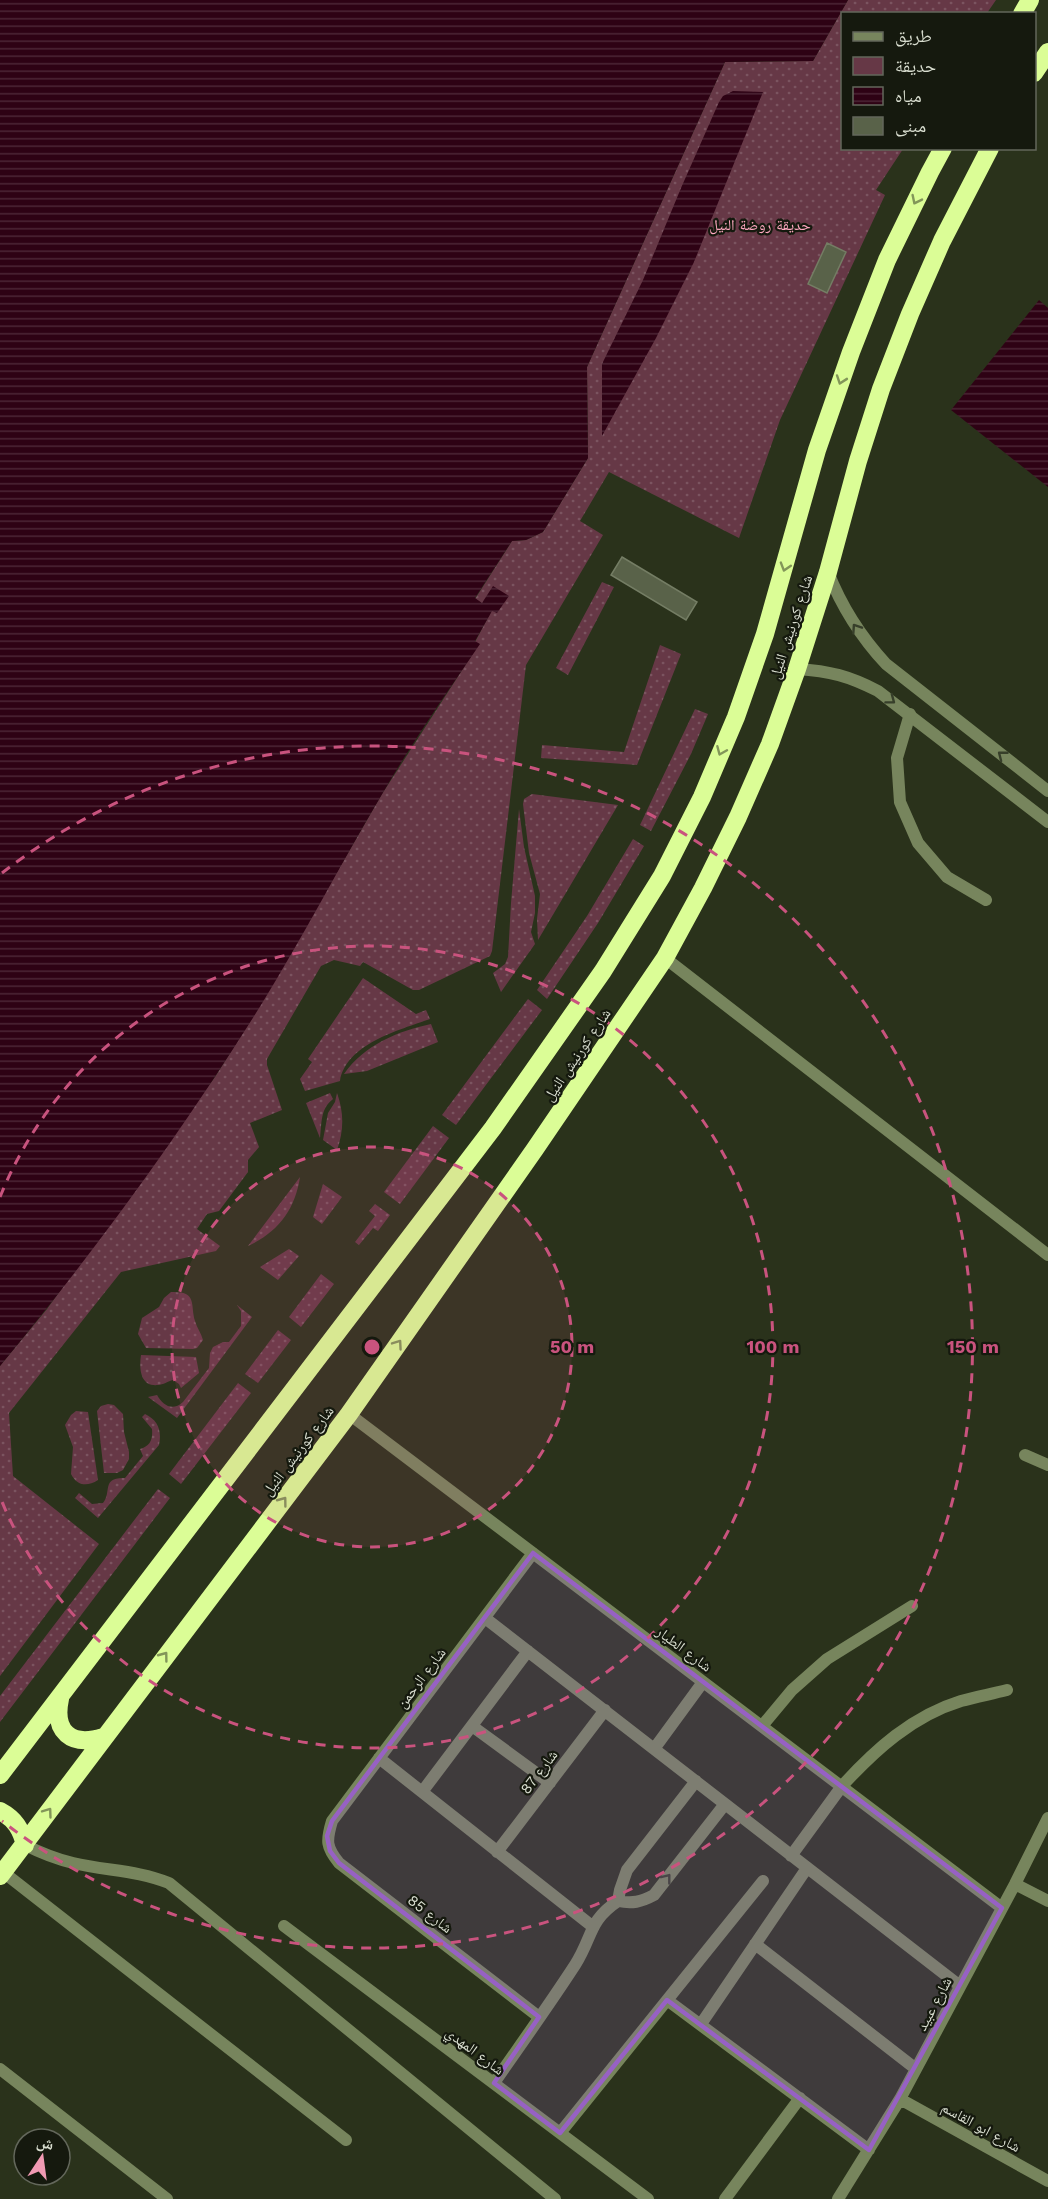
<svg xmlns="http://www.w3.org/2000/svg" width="1048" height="2199" viewBox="0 0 1048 2199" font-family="'Work Sans','Noto Naskh Arabic',sans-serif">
<defs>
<pattern id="green-dots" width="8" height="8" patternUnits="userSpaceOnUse" patternTransform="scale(1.5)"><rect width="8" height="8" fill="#663846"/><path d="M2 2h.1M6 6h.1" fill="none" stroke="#7b5460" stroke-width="1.8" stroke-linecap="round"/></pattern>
<pattern id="water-rules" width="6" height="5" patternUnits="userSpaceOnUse" patternTransform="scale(1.5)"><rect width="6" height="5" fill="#2e0214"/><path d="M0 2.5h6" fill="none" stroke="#4c2635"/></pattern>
</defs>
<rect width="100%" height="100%" fill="#2a321b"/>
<path fill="url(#green-dots)" d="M 848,0 L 996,0 L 987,13 L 842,14 L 842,148 L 903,149 L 876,190 L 885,195 L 780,420 L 739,538 L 609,472 L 580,521 L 603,535 L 526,665 L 492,951 L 490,956 L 419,990 L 413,990 L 363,962 L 360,966 L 334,960 L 321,966 L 267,1059 L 267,1065 L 282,1110 L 250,1123 L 259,1147 L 248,1160 L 248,1172 L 219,1211 L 207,1214 L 197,1229 L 220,1246 L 216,1251 L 121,1272 L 9,1413 L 13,1476 L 99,1544 L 0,1676 L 0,1366 L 47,1309 L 215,1077 L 261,1004 L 382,794 L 479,644 L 475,642 L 492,610 L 475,599 L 512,541 L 526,540 L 543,532 L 588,458 L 587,367 L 725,62 L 813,61 Z
M 602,582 L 614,587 L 568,675 L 556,668 Z
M 660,645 L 681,654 L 637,765 L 541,758 L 542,745 L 624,752 Z
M 695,709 L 708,714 L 691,754 L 651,831 L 640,825 Z
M 532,794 L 618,805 L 538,940 L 537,919 L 540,894 L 529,853 L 523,804 L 524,799 Z
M 519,809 L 524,847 L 535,896 L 535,913 L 531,932 L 535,944 L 501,992 L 493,973 L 505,964 L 508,957 L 511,903 Z
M 633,839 L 644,846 L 598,923 L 547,999 L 537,990 L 587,916 Z
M 363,978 L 416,1014 L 426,1010 L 430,1019 C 399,1030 346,1044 340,1081 L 305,1091 L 300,1079 L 312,1062 L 308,1059 Z
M 528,999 L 542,1010 L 456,1125 L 442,1115 Z
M 431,1024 L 438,1042 L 367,1071 L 344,1074 C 364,1045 398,1031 431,1024 Z
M 330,1093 L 333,1099 C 320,1109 322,1123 320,1138 L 306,1103 Z
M 337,1093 C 344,1113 344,1130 337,1150 L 323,1140 L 328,1113 L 335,1102 Z
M 433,1126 L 449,1138 L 400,1204 L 384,1192 Z
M 300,1177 C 295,1210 278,1232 248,1246 Z
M 323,1184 L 342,1197 L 322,1224 L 313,1217 Z
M 375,1204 L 390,1215 L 378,1231 L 373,1228 L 359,1245 L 355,1242 L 375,1216 L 369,1211 Z
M 289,1249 L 299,1256 L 278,1280 L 260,1267 Z
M 321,1274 L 334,1284 L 301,1327 L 289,1317 Z
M 171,1292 C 198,1291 190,1305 195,1321 C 197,1328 201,1333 203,1340 L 197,1348 L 193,1349 L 146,1348 L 138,1334 L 142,1318 L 159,1307 L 164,1298 Z
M 237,1305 L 252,1317 L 177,1418 L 148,1397 L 157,1395 C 163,1405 172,1412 183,1402 L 209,1368 L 210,1353 L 213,1347 L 223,1342 L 229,1342 L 241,1326 L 241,1311 Z
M 278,1330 L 291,1340 L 258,1383 L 245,1374 Z
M 141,1355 L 196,1357 L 199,1373 L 181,1388 L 179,1384 L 173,1380 C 168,1381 163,1385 158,1385 C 140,1387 139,1368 141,1355 Z
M 238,1383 L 251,1393 L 181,1484 L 169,1474 Z
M 108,1404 L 114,1405 L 123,1414 L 124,1432 L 129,1452 L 129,1459 L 123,1470 L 117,1473 L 104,1473 L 97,1411 L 101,1406 Z
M 76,1411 L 88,1412 L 98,1480 C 87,1487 77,1486 71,1474 L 73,1447 L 65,1425 L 71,1415 Z
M 145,1414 C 158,1420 162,1431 159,1445 L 98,1518 L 75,1498 L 79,1493 L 92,1504 L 103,1503 C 112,1492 101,1477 125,1478 L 143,1456 L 140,1449 C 150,1446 153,1440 152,1429 L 142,1417 Z
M 158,1489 L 170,1498 L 0,1722 L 0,1696 Z"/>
<path fill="url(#water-rules)" d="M 0,0 L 848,0 L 813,61 L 725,62 L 587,367 L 588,458 L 543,532 L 526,540 L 512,541 L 475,598 L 482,603 L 493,586 L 509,596 L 497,613 L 492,611 L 475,641 L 480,644 C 446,694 411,744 381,796 C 340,865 303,937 261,1005 C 182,1132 95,1251 0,1366 Z
M 733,91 L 763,92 L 694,262 L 656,338 L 602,436 L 602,364 L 643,280 L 681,188 L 719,102 L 723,96 Z
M 1039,300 L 1048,308 L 1048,487 L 951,410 Z"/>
<path fill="#596249" stroke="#747d64" stroke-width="1.5" d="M 827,243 L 846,252 L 827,293 L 808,284 Z
M 622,557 L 697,602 L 686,620 L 611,575 Z"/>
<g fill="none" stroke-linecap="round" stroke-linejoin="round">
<path stroke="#77855d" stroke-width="12" d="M 910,714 L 897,758 L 900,802 L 918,843 L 947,877 L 986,900
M 665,958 L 1048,1255
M 1025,1455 L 1048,1465
M 762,1726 L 792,1690 L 827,1659 L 912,1606
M 842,1786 C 875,1750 912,1716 961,1701 C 976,1697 991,1694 1007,1690
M 25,1845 C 41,1853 56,1859 73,1863 C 107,1871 137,1870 169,1883 L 555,2199
M 3,1872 L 346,2140
M 0,2069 L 167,2199"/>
<path stroke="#77855d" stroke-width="12" d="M 828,572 C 842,608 860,636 886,664 L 1048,791
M 797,669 C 830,671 849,676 878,691 L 1048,822
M 349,1414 L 1002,1908
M 533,1553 L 332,1821 C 326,1841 326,1847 339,1863 L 539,2017
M 485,1618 L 960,1986
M 472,1726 L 550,1783
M 654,1749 L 703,1682
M 379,1758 L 592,1926
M 422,1792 L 528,1651
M 497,1852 L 605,1710
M 791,1856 L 842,1786
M 1015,1884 L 1048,1901
M 618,1901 L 620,1890 L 627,1870 L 696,1781
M 284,1926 L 648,2199
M 755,1944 L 916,2069
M 667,2000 L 869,2150
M 701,2024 L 807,1868
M 494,2083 C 521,2044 549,2005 575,1965 C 593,1937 588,1921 618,1901 C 632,1904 641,1902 654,1895 L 725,1804
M 900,2099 L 1048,2181
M 560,2133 L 763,1881
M 725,2199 L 800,2098
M 838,2199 L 900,2099 L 1015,1884 L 1048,1818"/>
<path stroke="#dbfd96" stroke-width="18" d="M 1022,14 L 1030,0
M 1034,73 L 1048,52
M 60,1699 C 53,1732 71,1747 103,1737
M 0,1775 L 493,1128 L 603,971 L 662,876 L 702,797 L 736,717 L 765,634 L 817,450 L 851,352 L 887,260 L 930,172 L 943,148
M 0,1811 C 15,1819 21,1829 25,1845
M 0,1876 L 349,1414 L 535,1149 L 665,958 L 703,888 L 738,817 L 770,744 L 797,669 L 828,572 L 858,461 L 881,389 L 910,314 L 942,241 L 990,148"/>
</g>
<defs><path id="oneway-chevron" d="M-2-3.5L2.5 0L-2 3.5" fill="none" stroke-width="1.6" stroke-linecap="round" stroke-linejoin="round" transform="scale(1.5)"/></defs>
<g stroke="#829659">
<use href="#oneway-chevron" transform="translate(916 200) rotate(116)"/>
<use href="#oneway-chevron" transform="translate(841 380) rotate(109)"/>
<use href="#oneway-chevron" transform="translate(785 567) rotate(107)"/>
<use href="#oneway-chevron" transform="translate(721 751) rotate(113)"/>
<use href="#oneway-chevron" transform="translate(398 1344) rotate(-55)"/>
<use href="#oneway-chevron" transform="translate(283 1501) rotate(-53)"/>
<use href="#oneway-chevron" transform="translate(164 1656) rotate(-53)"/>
<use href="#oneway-chevron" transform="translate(48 1812) rotate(-54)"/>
</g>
<g stroke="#373f2a">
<use href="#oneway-chevron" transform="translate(856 628) rotate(-124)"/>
<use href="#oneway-chevron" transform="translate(891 700) rotate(37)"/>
<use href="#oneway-chevron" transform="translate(1002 755) rotate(-142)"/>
<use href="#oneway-chevron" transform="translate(667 1878) rotate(-52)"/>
</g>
<path fill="#9761c4" fill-opacity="0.2" stroke="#9761c4" stroke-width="4.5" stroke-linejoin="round" d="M 533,1553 L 1002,1908 L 869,2150 L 667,2000 L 560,2133 L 494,2083 L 539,2017 L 339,1863 L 330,1851 L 327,1836 L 332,1821 Z"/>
<circle cx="372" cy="1347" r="200" fill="#c9537e" fill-opacity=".12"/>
<g fill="none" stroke="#c9537e" stroke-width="3" stroke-dasharray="10 8">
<circle cx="372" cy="1347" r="200"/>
<path d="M0 1197A401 401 0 1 1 0 1497"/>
<path d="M2 873A601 601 0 1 1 2 1821"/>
</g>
<g text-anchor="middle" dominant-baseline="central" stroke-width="4.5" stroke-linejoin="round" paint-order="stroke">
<g font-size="15" fill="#ffa9c1" stroke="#15190e">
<text x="760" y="225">حديقة روضة النيل</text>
</g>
<g font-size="15" fill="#d8ddcf" stroke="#15190e">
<text transform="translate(791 627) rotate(-72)">شارع كورنيش النيل</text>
<text transform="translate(577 1055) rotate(-56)">شارع كورنيش النيل</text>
<text transform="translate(298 1451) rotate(-53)">شارع كورنيش النيل</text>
<text transform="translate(684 1649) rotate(37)">شارع الطيار</text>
<text transform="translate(421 1678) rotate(-53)">شارع الرحمن</text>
<text transform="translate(539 1772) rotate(-53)">شارع 87</text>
<text transform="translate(430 1914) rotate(38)">شارع 85</text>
<text transform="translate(934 2004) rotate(-62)">شارع عبيد</text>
<text transform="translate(475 2051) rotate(37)">شارع المهدي</text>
<text transform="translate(981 2127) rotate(29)">شارع ابو القاسم</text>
</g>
</g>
<circle cx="372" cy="1347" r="9" fill="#c9537e" stroke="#15190e" stroke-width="3"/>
<g font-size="18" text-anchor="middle" font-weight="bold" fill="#c9537e" stroke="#15190e" stroke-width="4.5" stroke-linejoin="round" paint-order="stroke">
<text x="572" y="1353">50 m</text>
<text x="773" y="1353">100 m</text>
<text x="973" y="1353">150 m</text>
</g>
<rect x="841" y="12" width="195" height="138" fill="#15190e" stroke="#63675b" stroke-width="1.5"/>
<rect x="853" y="32" width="30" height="9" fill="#77855d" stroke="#63675b" stroke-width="1.5"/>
<text x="895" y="42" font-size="18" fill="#d8ddcf">طريق</text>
<rect x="853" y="57" width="30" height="18" fill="#663846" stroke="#63675b" stroke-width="1.5"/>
<text x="895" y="72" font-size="18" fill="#d8ddcf">حديقة</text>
<rect x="853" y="87" width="30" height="18" fill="url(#water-rules)" stroke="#63675b" stroke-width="1.5"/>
<text x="895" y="102" font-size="18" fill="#d8ddcf">مياه</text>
<rect x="853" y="117" width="30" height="18" fill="#596249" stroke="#63675b" stroke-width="1.5"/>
<text x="895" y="132" font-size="18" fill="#d8ddcf">مبنى</text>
<g transform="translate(42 2157) rotate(13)"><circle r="28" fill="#15190e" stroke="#63675b" stroke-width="1.5"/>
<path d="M0-4.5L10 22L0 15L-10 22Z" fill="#f19ab3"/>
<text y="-9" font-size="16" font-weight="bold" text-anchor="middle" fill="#d8ddcf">ش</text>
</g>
</svg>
